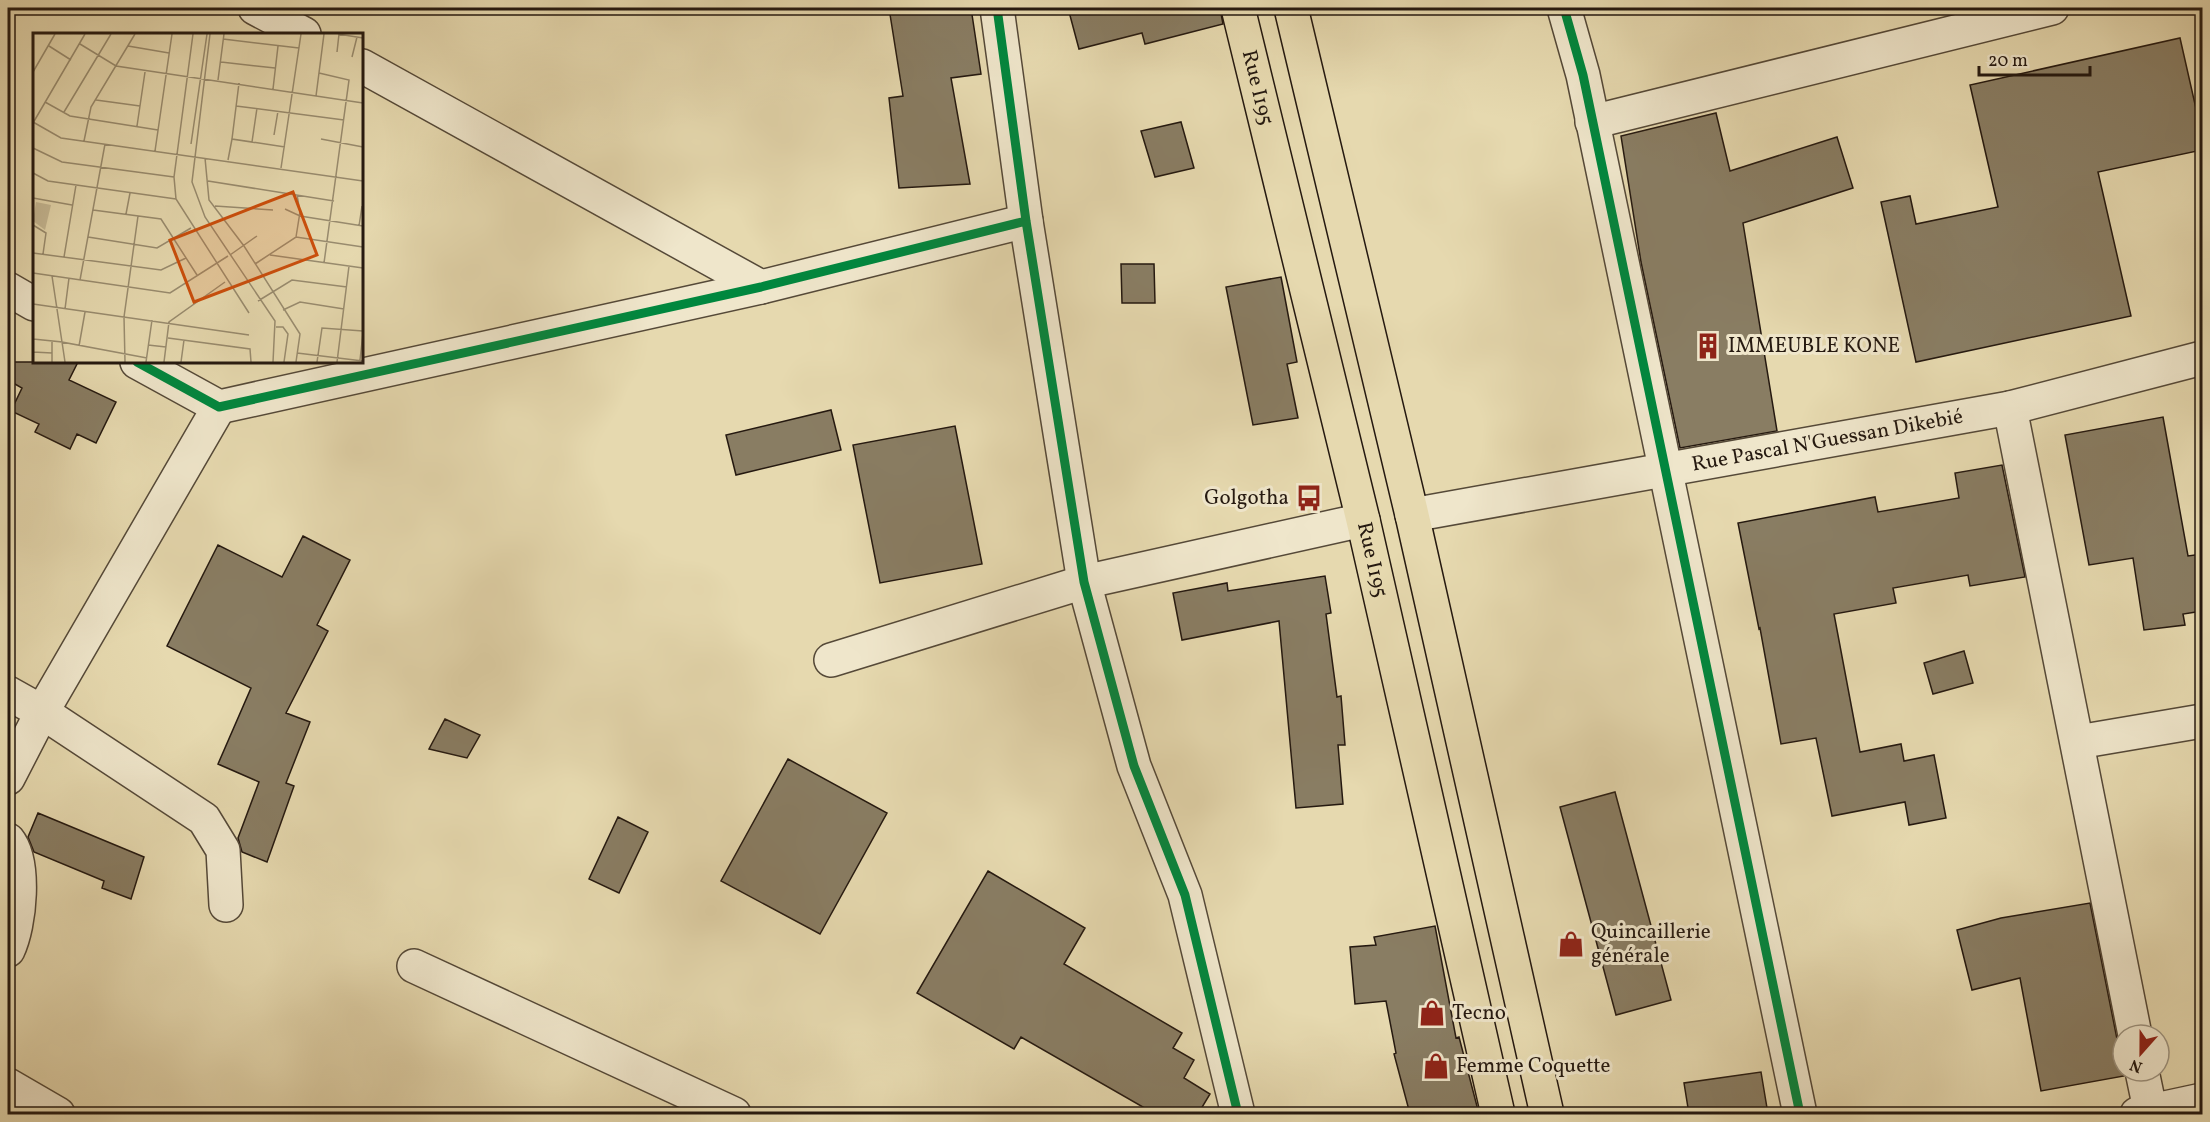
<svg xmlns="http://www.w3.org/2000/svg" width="2210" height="1122" viewBox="0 0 2210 1122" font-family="Vollkorn,serif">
<rect width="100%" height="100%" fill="#e6d9af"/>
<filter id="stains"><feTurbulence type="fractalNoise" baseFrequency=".00333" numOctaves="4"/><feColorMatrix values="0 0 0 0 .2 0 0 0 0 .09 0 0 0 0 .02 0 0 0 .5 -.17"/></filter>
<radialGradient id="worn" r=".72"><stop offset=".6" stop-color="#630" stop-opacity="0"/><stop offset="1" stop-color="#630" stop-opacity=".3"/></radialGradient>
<path fill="#897d63" stroke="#251910" stroke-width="1.5" d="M 889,8 L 971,8 L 981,74 L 951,78 L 970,184 L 899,188 L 889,98 L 903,96 Z
M 1068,8 L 1220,8 L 1223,24 L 1145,44 L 1142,33 L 1079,49 Z
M 2180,38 L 2202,135 L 2202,150 L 2098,172 L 2131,316 L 1916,362 L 1881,202 L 1910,196 L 1916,224 L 1998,207 L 1970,85 Z
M 1716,113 L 1730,171 L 1837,137 L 1853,188 L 1743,223 L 1777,431 L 1680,448 L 1641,262 L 1621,136 Z
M 1181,122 L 1194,168 L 1155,177 L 1141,131 Z
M 1121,264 L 1154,264 L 1155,303 L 1122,303 Z
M 1281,277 L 1297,362 L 1287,364 L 1298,418 L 1253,425 L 1226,287 Z
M 8,362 L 78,362 L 69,380 L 116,402 L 96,443 L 77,434 L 70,449 L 35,432 L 39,424 L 11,411 L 22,388 L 8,380 Z
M 831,410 L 841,450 L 736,475 L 726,435 Z
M 2163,417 L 2188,556 L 2202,554 L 2202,611 L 2183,614 L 2185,625 L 2144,630 L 2133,558 L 2089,565 L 2065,435 Z
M 955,426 L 982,564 L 880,583 L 853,445 Z
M 2002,465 L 2025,577 L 1970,586 L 1968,575 L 1893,588 L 1896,603 L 1834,614 L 1860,752 L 1901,744 L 1904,761 L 1934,755 L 1946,818 L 1909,825 L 1905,802 L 1832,816 L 1816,738 L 1781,744 L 1760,628 L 1759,629 L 1738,523 L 1875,497 L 1878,512 L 1959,498 L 1955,473 Z
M 303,536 L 350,560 L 317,625 L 328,631 L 286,713 L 310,722 L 286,783 L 294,786 L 267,862 L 242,852 L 238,838 L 259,782 L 218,764 L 251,688 L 167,646 L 218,545 L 282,577 Z
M 1325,576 L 1331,613 L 1326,614 L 1337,697 L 1341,696 L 1345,745 L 1338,745 L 1343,804 L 1296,808 L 1279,621 L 1182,640 L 1173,593 L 1227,583 L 1228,591 Z
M 1964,651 L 1973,683 L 1933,694 L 1924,663 Z
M 445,719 L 480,735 L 467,758 L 429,749 Z
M 788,759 L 887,813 L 820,934 L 721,881 Z
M 1615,792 L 1671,1000 L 1616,1015 L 1560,807 Z
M 38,813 L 144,857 L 131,899 L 102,888 L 104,881 L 34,852 L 28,837 Z
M 618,817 L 648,832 L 619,893 L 589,879 Z
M 988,871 L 1085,928 L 1064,964 L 1182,1033 L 1173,1048 L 1194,1060 L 1184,1078 L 1210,1094 L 1198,1114 L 1155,1114 L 1021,1037 L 1014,1049 L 917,993 Z
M 2090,903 L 2117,1039 L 2123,1049 L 2124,1076 L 2041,1091 L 2020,978 L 1972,990 L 1957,930 L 2001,918 Z
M 1435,926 L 1456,1038 L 1459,1037 L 1479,1114 L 1410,1114 L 1394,1054 L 1396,1053 L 1386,1001 L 1355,1004 L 1350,947 L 1376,945 L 1374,937 Z
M 1761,1072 L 1768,1114 L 1689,1114 L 1684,1083 Z"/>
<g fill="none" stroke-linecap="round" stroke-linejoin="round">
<g stroke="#554938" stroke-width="36">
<g id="minor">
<path d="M 255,8 L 304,34"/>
<path d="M 997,8 L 1026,221 L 1084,582 L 1134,766 L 1185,895 L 1238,1114"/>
<path d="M 1564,8 L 1583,75 L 1800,1114"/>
<path d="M 362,66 L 761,287"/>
<path d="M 1592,122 L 2052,8"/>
<path d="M 8,289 L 34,304"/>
<path d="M 137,362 L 219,407 L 761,287 L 1026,221"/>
<path d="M 2010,408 L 2135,1035"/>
<path id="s1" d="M 1412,515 L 2010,408 L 2202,358"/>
<path d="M 831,660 L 1084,582 L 1363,520"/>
<path d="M 8,693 L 42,712 L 204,819 L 223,850 L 226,905"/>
<path d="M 2078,742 L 2202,721"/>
<path d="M 8,778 L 42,712 L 219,407"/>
<path d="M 8,840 C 26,862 20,925 8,950"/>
<path d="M 414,966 L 734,1114"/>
<path d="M 2142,1071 L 2151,1114"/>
<path d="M 8,1085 L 58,1114"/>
<path d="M 2137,1114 L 2202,1100"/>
</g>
</g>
<g stroke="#251910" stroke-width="36">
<g id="major">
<path id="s2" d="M 1238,8 L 1363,520 L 1498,1114"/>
<path d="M 1291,8 L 1412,515 L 1547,1114"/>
</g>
</g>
<use href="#minor" stroke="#efe6cb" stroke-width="33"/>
<use href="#major" stroke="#e6d9af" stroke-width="33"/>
<g stroke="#efe6cb" stroke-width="13">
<path id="cycleway" d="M 997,8 L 1026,221 L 1084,582 L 1134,766 L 1185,895 L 1238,1114
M 1564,8 L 1583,75 L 1800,1114
M 137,362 L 219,407 L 761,287 L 1026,221"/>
</g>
<use href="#cycleway" stroke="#00873e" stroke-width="9"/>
</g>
<defs>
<g id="building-bare" transform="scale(2.07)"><path d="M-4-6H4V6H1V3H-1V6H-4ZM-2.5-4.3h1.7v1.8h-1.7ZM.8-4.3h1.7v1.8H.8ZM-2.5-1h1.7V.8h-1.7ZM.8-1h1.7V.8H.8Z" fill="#8f2418" stroke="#efe6cb" stroke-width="2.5" paint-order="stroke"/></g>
<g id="bus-bare" transform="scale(2.07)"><path d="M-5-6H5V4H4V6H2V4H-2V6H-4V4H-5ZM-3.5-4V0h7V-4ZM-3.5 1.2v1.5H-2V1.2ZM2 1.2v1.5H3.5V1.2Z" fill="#8f2418" stroke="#efe6cb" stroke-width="2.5" paint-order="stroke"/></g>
<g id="shop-bare" transform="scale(2.07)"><path d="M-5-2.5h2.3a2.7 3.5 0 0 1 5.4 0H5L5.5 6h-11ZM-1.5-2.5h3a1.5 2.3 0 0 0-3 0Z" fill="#8f2418" stroke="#efe6cb" stroke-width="2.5" paint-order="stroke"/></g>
</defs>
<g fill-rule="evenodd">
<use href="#building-bare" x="1708" y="346"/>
<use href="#bus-bare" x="1309" y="498"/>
<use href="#shop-bare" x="1571" y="944"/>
<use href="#shop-bare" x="1432" y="1013"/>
<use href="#shop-bare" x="1436" y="1066"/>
</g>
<g text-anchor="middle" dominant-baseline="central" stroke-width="6" stroke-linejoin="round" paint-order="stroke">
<g font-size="21" fill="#251910" stroke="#efe6cb">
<text stroke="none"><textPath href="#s2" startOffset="82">Rue I195</textPath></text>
<text stroke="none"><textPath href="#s1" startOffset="422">Rue Pascal N'Guessan Dikebié</textPath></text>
<text stroke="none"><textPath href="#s2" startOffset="568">Rue I195</textPath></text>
</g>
<g font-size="21" fill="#251910" stroke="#efe6cb" text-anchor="start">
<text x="1728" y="346">IMMEUBLE KONE</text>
<text x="1289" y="498" text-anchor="end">Golgotha</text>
<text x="1591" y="932">Quincaillerie<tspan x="1591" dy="24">générale</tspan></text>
<text x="1452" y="1013">Tecno</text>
<text x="1456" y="1066">Femme Coquette</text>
</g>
</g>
<g transform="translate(33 33)">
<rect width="330" height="330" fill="#e6d9af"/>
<path d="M 3,169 L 18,172 L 12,197 L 0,188 Z" fill="#c5b894"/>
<path fill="none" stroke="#998c6f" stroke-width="1.5" d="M 160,1 L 141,144 L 143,166 L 216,280M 177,1 L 159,149 L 172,184 L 242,288 L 240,329M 305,1 L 330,5M 190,6 L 266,15M 47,11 L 83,33 L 330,70M 16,13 L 38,27M 95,13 L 136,20M 304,19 L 306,1M 319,24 L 324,4M 188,29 L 242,35M 0,39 L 22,1M 286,40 L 316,47 L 291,230M 185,47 L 191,1M 206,50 L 199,106 L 252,114M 240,56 L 245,13M 283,63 L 291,1M 63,67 L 107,73M 12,69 L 37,83 L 125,97M 203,73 L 311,87M 31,79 L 78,1M 0,89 L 28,105 L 330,148M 0,90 L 52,1M 104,93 L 112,39M 241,102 L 245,78M 288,106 L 330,114M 51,108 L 58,74 L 102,1M 219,109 L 224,75M 158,111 L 174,1M 0,115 L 29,129 L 141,144M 122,118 L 139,1M 172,125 L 176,167 L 211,213 L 267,301 L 263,329M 195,127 L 199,106M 248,135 L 268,1M 0,140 L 15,148 L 143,166M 175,148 L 301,168M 0,165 L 39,172M 182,173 L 240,177M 252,176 L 267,183 L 330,193M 60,177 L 128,186 L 164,242M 93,181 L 97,160M 0,192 L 13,200 L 10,221M 326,193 L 329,173M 55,204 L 124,215 L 158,195M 263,204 L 267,179 L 264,162M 0,220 L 128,237 L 153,225M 197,222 L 224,203M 237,222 L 330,235M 31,224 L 43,152M 222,231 L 263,204 L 330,214M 0,240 L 137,260 L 195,223M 19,243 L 29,309 L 114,325M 47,247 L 72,111M 225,268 L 259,247 L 314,254M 0,271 L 216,302M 32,276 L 36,245M 250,277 L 267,269 L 311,276M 0,285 L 0,329M 243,294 L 250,294 L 255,301 L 251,329M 135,305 L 217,316 L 218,329M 0,306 L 29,309 L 32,329M 115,312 L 133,314M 46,313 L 52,279M 0,319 L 19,320M 264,320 L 330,328M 327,327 L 330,300M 19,329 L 19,308M 92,329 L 91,284 L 105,183M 113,329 L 119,287M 131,329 L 136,289 L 192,249M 148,329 L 151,307M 284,329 L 289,295 L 330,298M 304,329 L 316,233"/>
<path fill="#cb4f0d" fill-opacity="0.15" stroke="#cb4f0d" stroke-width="3" d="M 260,159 L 284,222 L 161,269 L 137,207 Z"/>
<rect width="330" height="330" fill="none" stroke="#251910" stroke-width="3"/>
</g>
<rect width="2210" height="1122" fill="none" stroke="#e6d9af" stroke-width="30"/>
<rect x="9" y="9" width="2192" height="1104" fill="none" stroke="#251910" stroke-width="3"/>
<rect x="15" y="15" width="2180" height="1092" fill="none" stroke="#251910" stroke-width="1.5"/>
<g transform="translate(2141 1053) rotate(201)"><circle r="28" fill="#efe6cb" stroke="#9e9480" stroke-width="1.5"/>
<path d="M0-4.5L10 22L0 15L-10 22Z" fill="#8f2418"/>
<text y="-9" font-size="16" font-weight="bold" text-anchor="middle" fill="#251910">N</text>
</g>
<path d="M1979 66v9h111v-9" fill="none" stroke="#251910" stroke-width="3"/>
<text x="1988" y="66" font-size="18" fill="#251910" stroke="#efe6cb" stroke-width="4.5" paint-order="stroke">20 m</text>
<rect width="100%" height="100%" filter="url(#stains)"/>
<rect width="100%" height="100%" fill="url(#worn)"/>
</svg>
